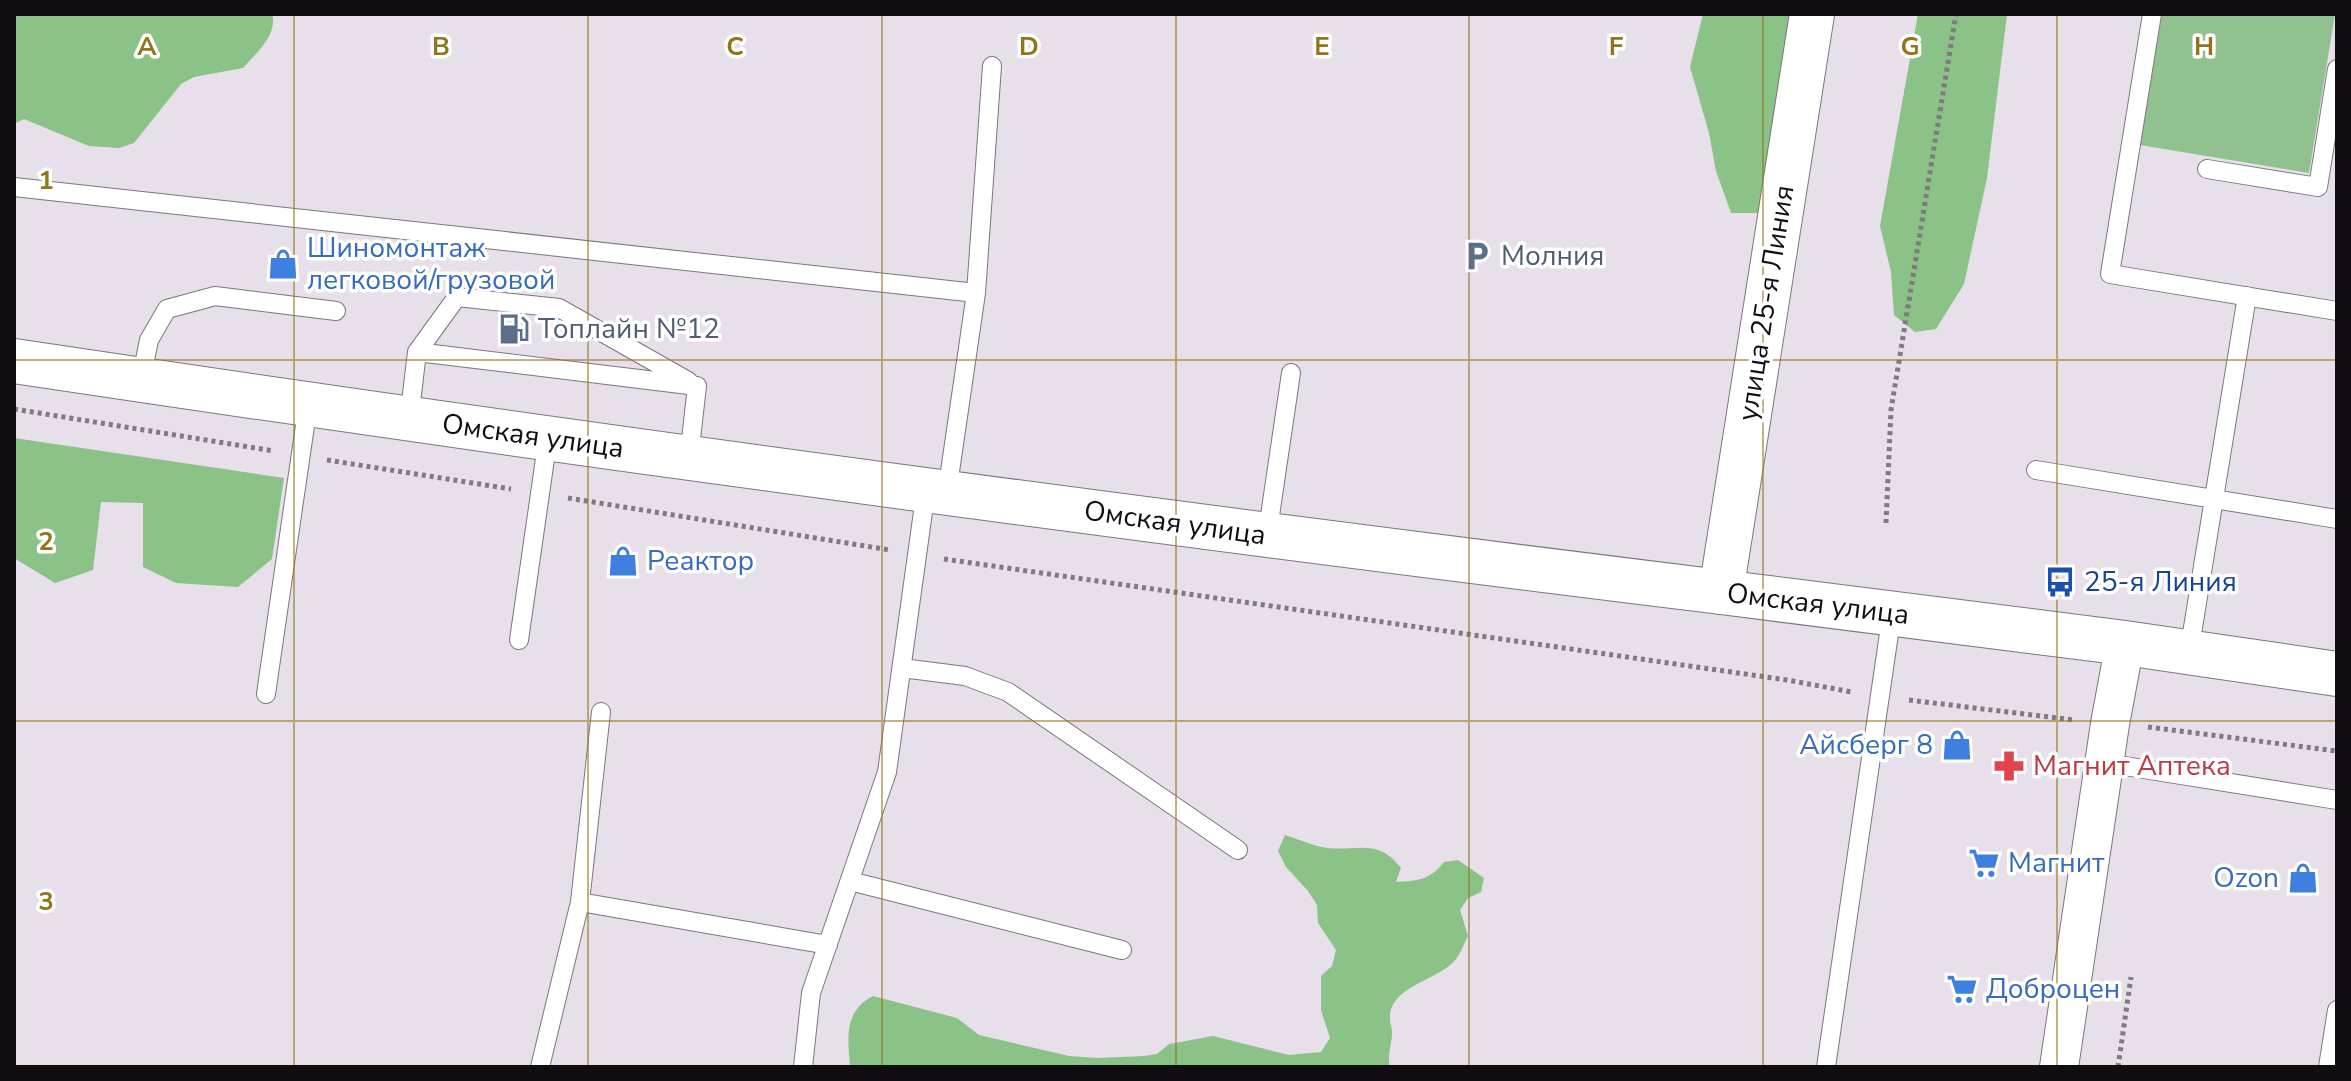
<svg xmlns="http://www.w3.org/2000/svg" width="2351" height="1081" viewBox="0 0 2351 1081" font-family="'Nunito Sans',sans-serif">
<rect width="100%" height="100%" fill="#e7dfe9"/>
<path fill="#91c18e" d="M 2162,14 L 2335,14 L 2309,173 L 2140,145 Z"/>
<path fill="#8ac287" d="M 14,14 L 272,14 C 278,35 256,53 243,68 L 194,77 L 181,84 L 134,143 L 119,148 L 89,146 L 24,119 L 14,124 Z
M 1703,14 L 1793,14 L 1761,213 L 1731,213 L 1716,171 L 1709,133 L 1690,67 Z
M 1918,14 L 2007,14 L 1987,178 L 1964,284 L 1936,329 L 1915,332 L 1894,315 L 1891,272 L 1880,226 Z
M 14,438 L 284,478 L 272,559 L 238,587 L 176,583 L 143,567 L 143,503 L 101,502 L 93,570 L 55,583 L 14,558 Z
M 1285,835 C 1298,839 1313,846 1327,848 C 1359,851 1378,838 1401,868 L 1396,882 C 1417,881 1430,880 1444,862 L 1458,860 L 1484,878 L 1481,892 L 1468,898 L 1460,910 L 1468,936 C 1464,943 1461,953 1456,959 C 1440,980 1392,985 1390,1016 C 1389,1023 1393,1029 1392,1035 C 1391,1047 1387,1056 1390,1067 L 850,1067 C 848,1038 843,1012 873,996 L 957,1018 L 979,1035 L 1069,1056 L 1097,1058 L 1144,1056 L 1157,1054 L 1169,1044 L 1213,1036 L 1289,1055 L 1321,1052 L 1330,1038 L 1321,1010 L 1321,976 L 1332,966 L 1336,950 L 1318,923 L 1317,905 L 1308,891 L 1286,867 L 1278,851 Z"/>
<g fill="none" stroke-linecap="round" stroke-linejoin="round">
<g stroke="#7d757e" stroke-width="20">
<path id="service" d="M 2152,14 L 2110,274 L 2337,311
M 2207,169 L 2318,187 L 2337,69
M 14,187 L 976,293
M 417,352 L 457,297 L 559,308 L 688,381
M 141,380 L 149,340 L 167,309 L 215,296 L 336,311
M 409,419 L 417,352 L 697,386 L 689,457
M 2036,470 L 2337,519
M 947,492 L 976,293 L 992,66
M 1267,536 L 1291,373
M 519,640 L 548,438
M 2189,652 L 2247,296
M 902,668 L 965,676 L 1008,692 L 1238,850
M 266,694 L 308,405
M 601,712 L 580,902 L 828,945
M 2106,763 L 2337,800
M 850,881 L 1122,950
M 540,1067 L 580,902
M 803,1067 L 811,993 L 887,772 L 926,490
M 1826,1067 L 1892,613
M 2328,1067 L 2337,1010"/>
</g>
<g stroke="#7d757e" stroke-width="40">
<path id="minor" d="M 2059,1067 L 2110,724 L 2125,643"/>
</g>
<g stroke="#7d757e" stroke-width="46">
<path id="tertiary" d="M 14,361 C 582,446 1151,522 1721,592"/>
</g>
<g stroke="#7d757e" stroke-width="46">
<path id="secondary" d="M 1812,14 L 1721,592 L 2125,643 L 2337,674"/>
</g>
<path stroke="#7f7a81" stroke-width="5" stroke-dasharray="4 4" stroke-linecap="butt" d="M 14,409 L 274,451
M 327,460 L 511,489
M 568,498 L 890,550
M 1886,523 L 1891,410 L 1956,14
M 944,559 L 1787,680 L 1852,692
M 1909,700 L 2074,720
M 2148,727 L 2337,751
M 2118,1067 L 2131,977"/>
<use href="#service" stroke="#fff" stroke-width="18"/>
<use href="#minor" stroke="#fff" stroke-width="38"/>
<use href="#tertiary" stroke="#fff" stroke-width="44"/>
<use href="#secondary" stroke="#fff" stroke-width="44"/>
</g>
<path fill="none" stroke="#92741a" stroke-width="2" stroke-opacity="0.55" d="M 294,14 L 294,1067M 588,14 L 588,1067M 882,14 L 882,1067M 1176,14 L 1176,1067M 1469,14 L 1469,1067M 1763,14 L 1763,1067M 2057,14 L 2057,1067M 14,360 L 2337,360M 14,721 L 2337,721"/>
<defs>
<g id="parking-bare" transform="scale(2.4)"><path d="M-3.5-5.5H1a3.5 3.5 0 0 1 0 7H-1V5.5H-3.5ZM-1-3.4V-.6H.8a1.4 1.4 0 0 0 0-2.8Z" fill="#5c6f8a" stroke="#fff" stroke-width="2.5" paint-order="stroke"/></g>
<g id="shop-bare" transform="scale(2.4)"><path d="M-5-2.5h2.3a2.7 3.5 0 0 1 5.4 0H5L5.5 6h-11ZM-1.5-2.5h3a1.5 2.3 0 0 0-3 0Z" fill="#3f7fe0" stroke="#fff" stroke-width="2.5" paint-order="stroke"/></g>
<g id="fuel-bare" transform="scale(2.4)"><path d="M-5.5-6h7V0h2V4h1.3V-2.5L3-4.5l.8-.8L6-3V5H2.5V1h-1V6h-7ZM-4.2-4.7v3.2H.2V-4.7Z" fill="#5c6f8a" stroke="#fff" stroke-width="2.5" paint-order="stroke"/></g>
<g id="bus-bare" transform="scale(2.4)"><path d="M-5-6H5V4H4V6H2V4H-2V6H-4V4H-5ZM-3.5-4V0h7V-4ZM-3.5 1.2v1.5H-2V1.2ZM2 1.2v1.5H3.5V1.2Z" fill="#1a4fb4" stroke="#fff" stroke-width="2.5" paint-order="stroke"/></g>
<g id="pharmacy-bare" transform="scale(2.4)"><path d="M-2-6h4v4h4v4h-4v4h-4v-4h-4v-4h4Z" fill="#e0444e" stroke="#fff" stroke-width="2.5" paint-order="stroke"/></g>
<g id="supermarket-bare" transform="scale(2.4)"><path d="M-6-5.5h2.5l.6 2H6L4.5 2H-2.5L-4.4-4H-6ZM-1.5 3.2a1.3 1.3 0 1 0 .1 0ZM3 3.2a1.3 1.3 0 1 0 .1 0Z" fill="#3f7fe0" stroke="#fff" stroke-width="2.5" paint-order="stroke"/></g>
</defs>
<g fill-rule="evenodd">
<use href="#parking-bare" x="1477" y="256"/>
<use href="#shop-bare" x="283" y="264"/>
<use href="#fuel-bare" x="514" y="329"/>
<use href="#shop-bare" x="623" y="561"/>
<use href="#bus-bare" x="2060" y="582"/>
<use href="#shop-bare" x="1957" y="745"/>
<use href="#pharmacy-bare" x="2009" y="766"/>
<use href="#supermarket-bare" x="1984" y="863"/>
<use href="#shop-bare" x="2303" y="878"/>
<use href="#supermarket-bare" x="1962" y="989"/>
</g>
<g text-anchor="middle" dominant-baseline="central" stroke-width="7" stroke-linejoin="round" paint-order="stroke">
<g font-size="28" fill="#366cbe" stroke="#fff" text-anchor="start">
<text x="307" y="248">Шиномонтаж<tspan x="307" dy="32">легковой/грузовой</tspan></text>
<text x="647" y="561">Реактор</text>
<text x="1933" y="745" text-anchor="end">Айсберг 8</text>
<text x="2008" y="863">Магнит</text>
<text x="2279" y="878" text-anchor="end">Ozon</text>
<text x="1986" y="989">Доброцен</text>
</g>
<g font-size="28" fill="#4e5e75" stroke="#fff" text-anchor="start">
<text x="1501" y="256">Молния</text>
<text x="538" y="329">Топлайн №12</text>
</g>
<g font-size="28" fill="#110e12" stroke="#fff">
<text transform="translate(1766 303) rotate(-81)">улица 25-я Линия</text>
<text transform="translate(533 436) rotate(8)">Омская улица</text>
<text transform="translate(1175 523) rotate(8)">Омская улица</text>
<text transform="translate(1818 604) rotate(7)">Омская улица</text>
</g>
<g font-size="28" fill="#164399" stroke="#fff" text-anchor="start">
<text x="2084" y="582">25-я Линия</text>
</g>
<g font-size="28" fill="#be3a42" stroke="#fff" text-anchor="start">
<text x="2033" y="766">Магнит Аптека</text>
</g>
</g>
<g font-size="26" text-anchor="middle" font-weight="bold" fill="#92741a" stroke="#fff" stroke-width="7" stroke-linejoin="round" paint-order="stroke">
<text x="147" y="55">A</text>
<text x="441" y="55">B</text>
<text x="735" y="55">C</text>
<text x="1029" y="55">D</text>
<text x="1322" y="55">E</text>
<text x="1616" y="55">F</text>
<text x="1910" y="55">G</text>
<text x="2204" y="55">H</text>
<text x="46" y="189">1</text>
<text x="46" y="550">2</text>
<text x="46" y="910">3</text>
</g>
<rect width="2351" height="1081" fill="none" stroke="#110e12" stroke-width="32"/>
</svg>
